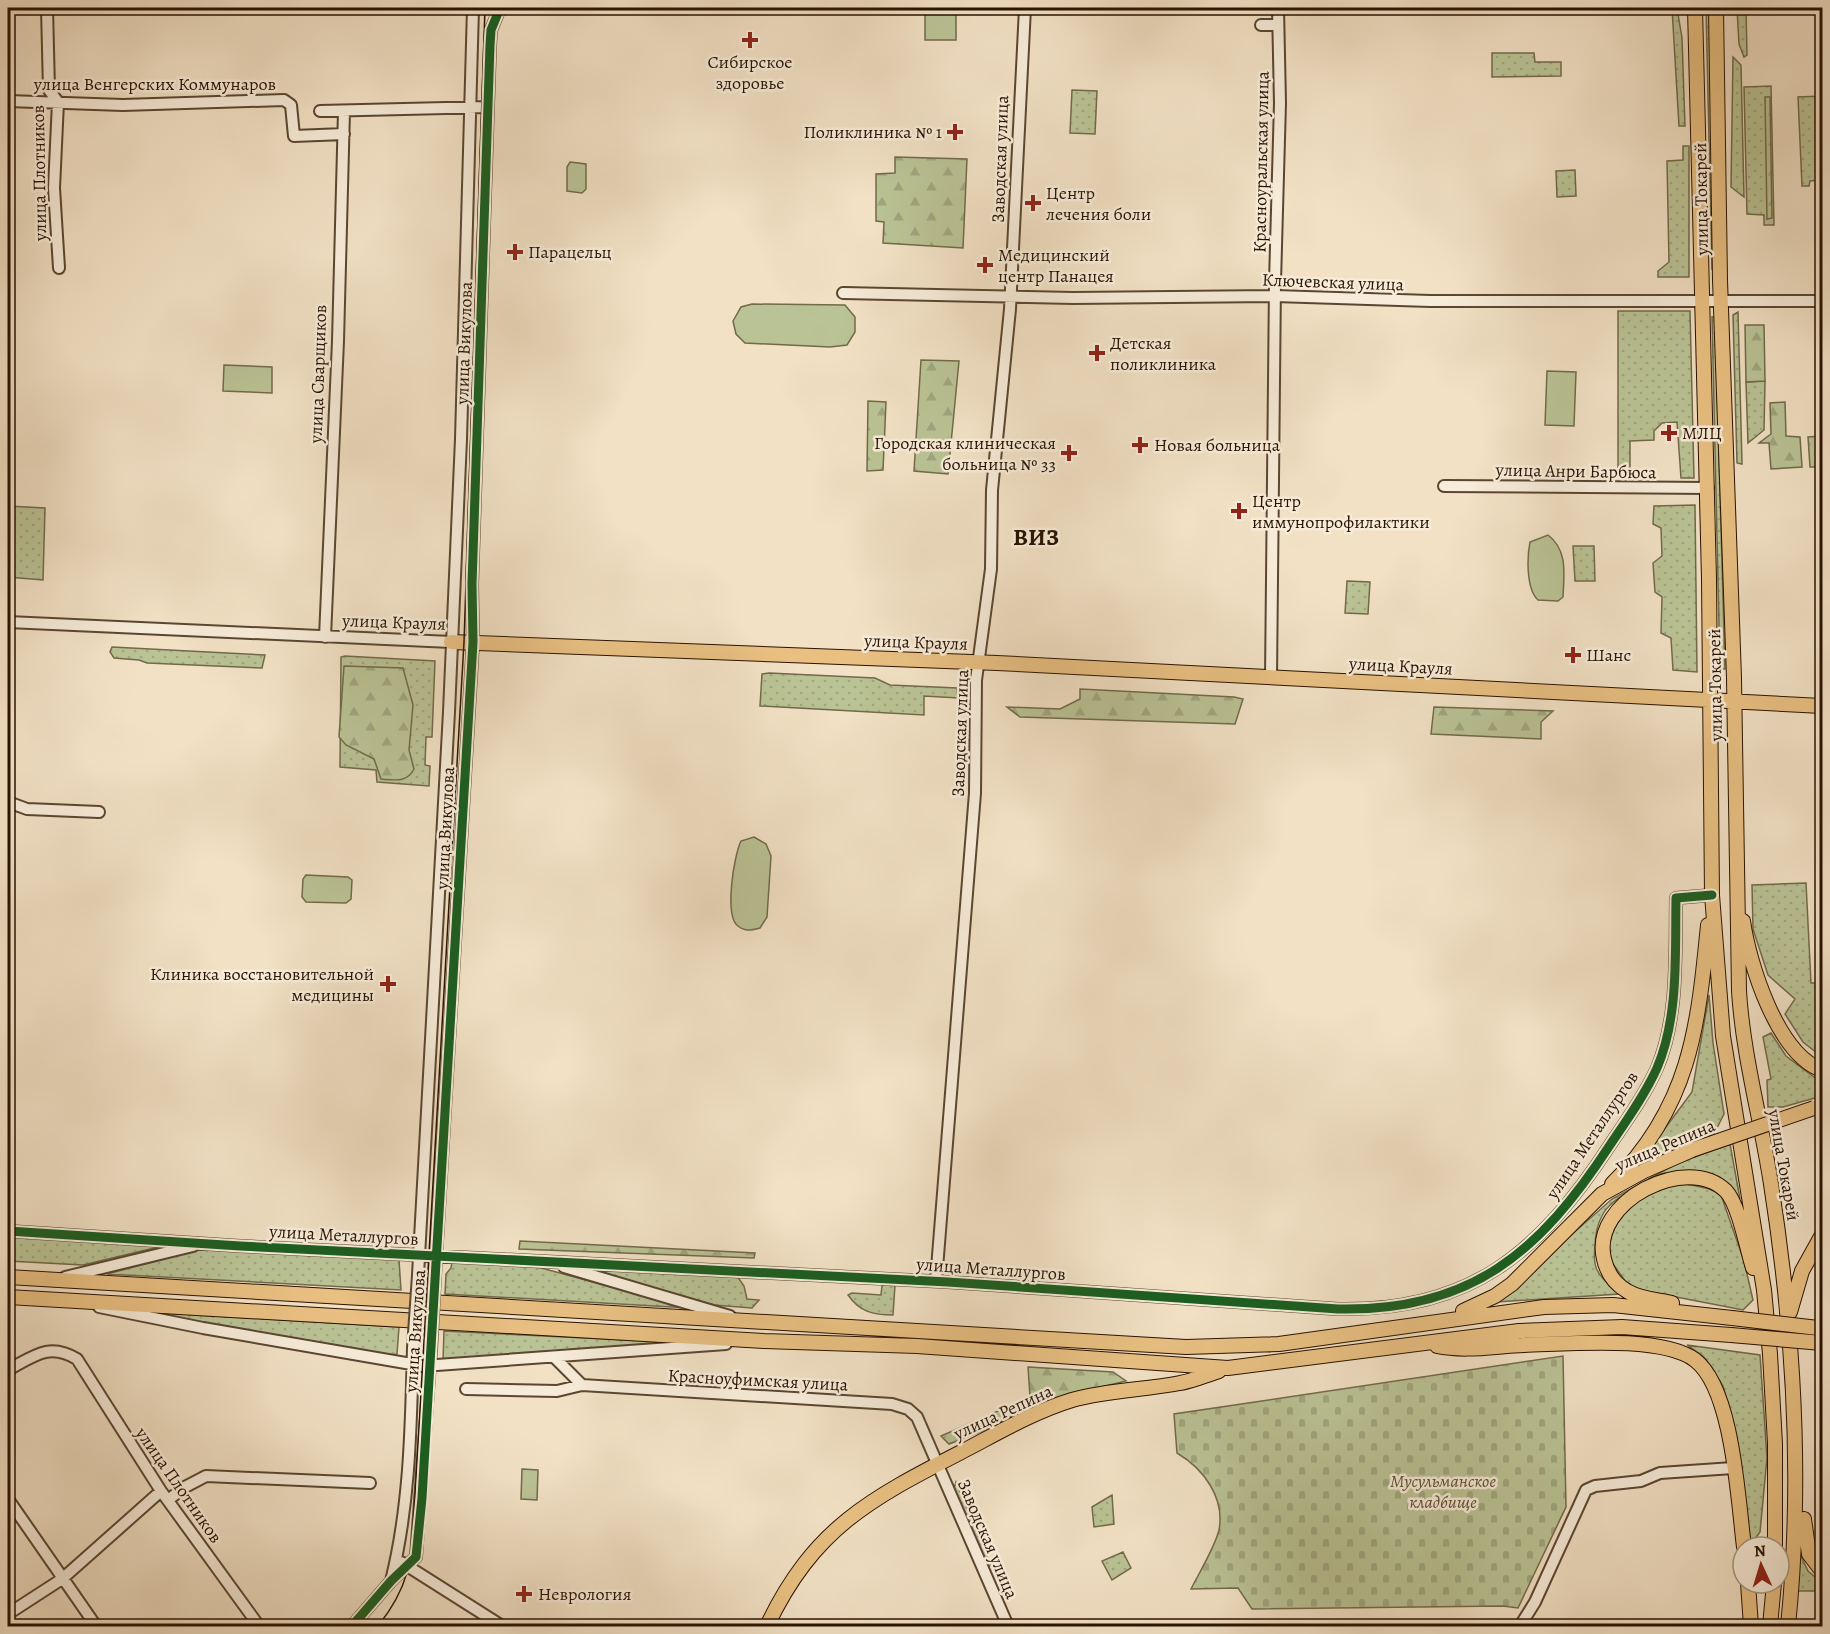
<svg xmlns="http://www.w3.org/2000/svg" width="1830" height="1634" viewBox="0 0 1830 1634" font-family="Alegreya,serif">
<defs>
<pattern id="grass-dots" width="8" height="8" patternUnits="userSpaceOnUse" patternTransform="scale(1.5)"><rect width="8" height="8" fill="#bac395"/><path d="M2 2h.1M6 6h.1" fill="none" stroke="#a0a67f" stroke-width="1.8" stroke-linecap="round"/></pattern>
<pattern id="forest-firs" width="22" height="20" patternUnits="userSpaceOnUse" patternTransform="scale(1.5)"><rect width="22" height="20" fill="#bac395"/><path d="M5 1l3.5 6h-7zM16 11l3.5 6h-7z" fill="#a0a67f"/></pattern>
<pattern id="cemetery-stones" width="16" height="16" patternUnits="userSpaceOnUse" patternTransform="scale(1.5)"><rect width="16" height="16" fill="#bac395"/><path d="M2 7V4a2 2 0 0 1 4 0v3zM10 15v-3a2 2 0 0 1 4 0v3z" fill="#a0a67f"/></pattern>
</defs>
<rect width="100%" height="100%" fill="#f2e1c5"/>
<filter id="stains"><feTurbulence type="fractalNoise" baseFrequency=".00333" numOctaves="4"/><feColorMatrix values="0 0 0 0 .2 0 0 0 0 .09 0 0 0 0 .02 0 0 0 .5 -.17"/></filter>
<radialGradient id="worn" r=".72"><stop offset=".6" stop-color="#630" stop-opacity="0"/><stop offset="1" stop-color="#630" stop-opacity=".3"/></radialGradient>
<path fill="url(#grass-dots)" stroke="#726a4a" stroke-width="1.5" d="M 1672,8 L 1677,8 L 1682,38 L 1685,126 L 1679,126 Z
M 1706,8 L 1709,8 L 1716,269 L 1712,269 Z
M 1737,8 L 1746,8 L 1747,55 L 1744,57 L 1739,44 Z
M 1492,53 L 1534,53 L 1535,62 L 1561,62 L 1561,76 L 1492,77 Z
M 1733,57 L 1741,65 L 1744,197 L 1731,187 Z
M 1771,86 L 1774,225 L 1764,225 L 1764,215 L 1747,214 L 1744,87 Z
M 1072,90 L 1097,91 L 1095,134 L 1070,133 Z
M 1822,96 L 1822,180 L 1810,181 L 1809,186 L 1802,186 L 1798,97 Z
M 1683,146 L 1689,146 L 1689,277 L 1658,277 L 1658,271 L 1669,262 L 1667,161 L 1683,160 Z
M 1575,170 L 1576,196 L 1557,197 L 1556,171 Z
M 1618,311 L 1690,311 L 1694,478 L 1681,478 L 1677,422 L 1662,423 L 1654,431 L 1654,440 L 1630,441 L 1630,477 L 1618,477 Z
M 1738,312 L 1742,463 L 1742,464 L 1737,463 L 1733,315 Z
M 1712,317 L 1715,317 L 1725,669 L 1720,669 Z
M 1765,381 L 1764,430 L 1748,443 L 1746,382 Z
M 1695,505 L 1697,672 L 1673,670 L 1671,638 L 1661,633 L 1662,597 L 1655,592 L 1653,563 L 1662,556 L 1661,528 L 1653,524 L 1654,506 Z
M 8,506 L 45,508 L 43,580 L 8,577 Z
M 1573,546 L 1594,546 L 1595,581 L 1575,581 Z
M 1347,581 L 1370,582 L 1368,614 L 1345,613 Z
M 112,647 L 265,655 L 262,668 L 147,663 L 139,660 L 114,658 L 110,652 Z
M 345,656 L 435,661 L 432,737 L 426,737 L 425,765 L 430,766 L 429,786 L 377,782 L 376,770 L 340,767 L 341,657 Z
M 769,673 L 875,678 L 890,685 L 957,688 L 958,698 L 924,696 L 924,715 L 760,706 L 762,674 Z
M 1806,883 L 1811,983 L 1822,983 L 1822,1057 L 1803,1042 L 1785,1014 L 1795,999 L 1768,975 L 1753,929 L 1752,885 Z
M 1709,995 L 1713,1043 L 1724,1114 L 1714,1134 L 1637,1166 L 1692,1092 Z
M 1771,1033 L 1786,1056 L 1818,1080 L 1822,1080 L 1822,1096 L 1783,1107 L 1768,1107 L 1767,1080 L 1771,1079 L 1763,1037 Z
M 1730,1144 L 1740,1199 C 1710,1159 1667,1168 1629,1191 C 1620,1197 1607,1205 1602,1216 C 1597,1225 1595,1237 1595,1247 C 1594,1255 1594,1263 1597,1270 C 1602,1280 1612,1287 1619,1294 L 1495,1302 L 1612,1199 L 1676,1164 Z
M 1682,1183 L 1710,1189 L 1721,1195 L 1744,1261 L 1753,1300 L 1743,1310 L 1630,1288 L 1611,1261 L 1608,1234 C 1630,1203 1645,1193 1682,1183 Z
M 8,1234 L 171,1244 L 83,1265 L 8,1261 Z
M 202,1249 L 394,1258 L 399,1260 L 401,1290 L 107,1274 Z
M 452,1262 L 534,1266 L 689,1308 L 445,1294 L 446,1274 L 451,1268 Z
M 583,1268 L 737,1276 L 744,1286 L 747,1299 L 759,1300 L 752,1308 L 714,1305 Z
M 885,1284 L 895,1285 L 893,1315 C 873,1315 860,1312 848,1295 L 852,1293 L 881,1295 L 882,1286 Z
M 133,1311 L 399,1327 L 397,1354 L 393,1355 Z
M 444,1331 L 687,1343 L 443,1361 Z
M 1687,1345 L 1760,1355 L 1767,1458 L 1760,1532 L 1749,1547 L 1728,1404 L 1723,1386 L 1712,1368 L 1703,1356 Z
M 1030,1397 L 1035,1404 L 985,1430 L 949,1444 L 941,1436 Z
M 956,1482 L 991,1566 L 986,1566 L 954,1488 Z
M 1112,1495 L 1114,1524 L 1094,1527 L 1092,1507 Z
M 1123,1552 L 1131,1568 L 1112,1580 L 1102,1561 Z
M 1799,1552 L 1808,1571 L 1822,1583 L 1822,1591 L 1796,1591 Z"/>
<path fill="url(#forest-firs)" stroke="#726a4a" stroke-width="1.5" d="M 1765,97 L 1770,97 L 1772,218 L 1767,219 Z
M 895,157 L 967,159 L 963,248 L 883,243 L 884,222 L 876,221 L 876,174 L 895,173 Z
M 1745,325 L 1764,325 L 1765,381 L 1746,382 Z
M 921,360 L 959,361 L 948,474 L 914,471 Z
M 868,401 L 886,402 L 883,470 L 867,471 Z
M 1785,402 L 1786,436 L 1800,437 L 1802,467 L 1771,469 L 1769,443 L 1759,443 L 1771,434 L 1770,403 Z
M 1822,436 L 1822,467 L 1810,467 L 1808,437 Z
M 344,666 L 403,668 L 413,705 L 409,750 L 414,769 C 407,783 395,780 381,779 L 374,759 L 346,745 L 339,737 Z
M 1080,689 L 1234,697 L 1243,699 L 1235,724 L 1020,717 L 1007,707 L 1060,709 L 1080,699 Z
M 1434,707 L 1553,711 L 1541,722 L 1541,739 L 1431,734 Z
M 520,1241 L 755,1253 L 754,1258 L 519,1249 Z
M 1028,1367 L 1113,1372 L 1126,1381 L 1036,1403 L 1030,1396 Z"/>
<path fill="url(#cemetery-stones)" stroke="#726a4a" stroke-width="1.5" d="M 1563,1356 L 1566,1507 L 1518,1608 L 1503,1606 L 1252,1609 L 1238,1588 L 1191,1589 C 1199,1573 1215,1547 1219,1530 C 1225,1498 1204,1469 1177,1453 L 1174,1414 Z"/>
<path fill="#bac395" stroke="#726a4a" stroke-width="1.5" d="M 925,8 L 956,8 L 956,40 L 925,40 Z
M 570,162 L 586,164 L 586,189 L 582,193 L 567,191 L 567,167 Z
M 752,304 L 845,305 L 855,317 L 855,332 L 847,345 L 830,347 L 745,343 L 736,334 L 733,321 L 741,307 Z
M 224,365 L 272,367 L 272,393 L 223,391 Z
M 1547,371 L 1576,372 L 1574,426 L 1545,425 Z
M 1548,535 C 1568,550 1564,574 1563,597 L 1558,601 L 1538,600 C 1526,589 1527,557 1530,542 Z
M 754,837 L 766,844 L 771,856 L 767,917 L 760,928 C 752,930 745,932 738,926 C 724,916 734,855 741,841 Z
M 306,875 L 348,877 L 352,880 L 351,899 L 346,903 L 306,902 L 302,897 L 303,879 Z
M 522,1469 L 538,1470 L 537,1500 L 521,1499 Z"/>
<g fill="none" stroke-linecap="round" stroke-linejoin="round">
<g stroke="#5b4631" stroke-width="14">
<path id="minor" d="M 47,8 L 49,90 L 58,102 L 54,188 L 59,268
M 1261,25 L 1278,25
M 8,101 L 123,105 L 284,100 L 291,105 L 294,136 L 344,134
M 320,111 L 488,107
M 843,293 L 1073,298 L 1275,296 L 1430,301 L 1822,301
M 1444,486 L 1708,488
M 8,622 L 451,642
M 325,637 L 338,341 L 344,111
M 1271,678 L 1275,282 L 1280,103 L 1278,8
M 8,802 L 27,809 L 99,812
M 8,1231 L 240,1246 L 948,1282 L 1338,1309 C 1471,1312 1540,1252 1610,1145 C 1626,1121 1645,1095 1657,1068 C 1679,1017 1675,952 1676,898 L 1712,895
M 564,1267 L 730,1316
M 418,1275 L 449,712 L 461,439 L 473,8
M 435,1275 L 473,642 L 472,584 L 490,45 L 491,30 L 500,8
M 65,1277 L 193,1246
M 936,1281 L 975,793 L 976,680 L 991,569 L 992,490 L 1010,309 L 1025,8
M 99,1307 L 203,1328 L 423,1366 L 726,1344
M 554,1357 L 582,1385 L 892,1404 L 908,1409 L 917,1417 L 1008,1626
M 8,1370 C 34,1356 49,1342 77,1359 L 161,1491 L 259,1626
M 466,1389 L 557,1391 L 582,1385
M 8,1499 L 96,1626
M 168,1500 L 185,1487 L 206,1476 L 370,1483
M 401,1562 L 502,1626
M 391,1581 C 410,1505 411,1425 413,1348
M 8,1614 L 62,1579 L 161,1491
M 352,1626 L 391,1581 L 416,1557 L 431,1349
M 1520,1626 L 1535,1602 L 1586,1490 L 1595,1486 L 1641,1481 L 1660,1473 L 1733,1468"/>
</g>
<g stroke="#291200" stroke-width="16">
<path id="major" d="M 1695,8 L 1709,579 L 1712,895 L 1723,1036 L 1764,1290 L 1770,1354 L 1775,1444 L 1775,1547
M 1716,8 L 1720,280 L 1734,678 L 1739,991 C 1743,1056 1761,1119 1771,1184 C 1794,1331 1803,1478 1788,1626
M 451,642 L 997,663 L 1822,706
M 1743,921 C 1749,963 1777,1054 1822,1070
M 1612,1184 C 1690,1107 1698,1028 1708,925
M 8,1277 L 1186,1347 L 1279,1344 L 1544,1307 L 1613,1305 L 1732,1318
M 8,1297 L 764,1341 L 917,1346 L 1228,1368 L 1519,1331 L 1622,1327 L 1731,1335
M 1672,1303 C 1658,1300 1640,1299 1627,1291 C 1615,1284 1607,1273 1604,1259 C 1590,1202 1687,1152 1726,1191 C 1739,1205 1747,1249 1753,1268
M 1463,1311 L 1495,1296 L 1512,1284 L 1602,1194 L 1644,1171 L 1692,1150
M 1790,1312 L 1802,1271 L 1822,1235
M 1437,1346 C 1465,1352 1496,1346 1524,1345 C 1567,1344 1661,1335 1695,1360 C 1733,1389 1738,1500 1744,1547
M 1804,1519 L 1809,1554 L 1822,1571
M 1748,1583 L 1751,1626
M 767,1626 C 815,1525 874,1497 969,1448 C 1003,1430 1036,1411 1072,1400 C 1108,1390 1144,1390 1180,1383 C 1193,1381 1206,1375 1219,1371
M 1770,1626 L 1774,1583"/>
</g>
<use href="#minor" stroke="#f7ecd9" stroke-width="10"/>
<use href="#major" stroke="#e9c082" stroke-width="14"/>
<path stroke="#291200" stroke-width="1.5" d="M 378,1626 C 414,1581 411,1554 415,1498 L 464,642 L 485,8"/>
<g stroke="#5b4631" stroke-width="14" stroke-linecap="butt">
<path id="minor-bridge" d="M 413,1348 L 418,1275
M 431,1349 L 435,1275"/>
</g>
<g stroke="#291200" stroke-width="16" stroke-linecap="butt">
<path id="major-bridge" d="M 1692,1150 L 1814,1108
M 1732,1318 L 1818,1328
M 1731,1335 L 1822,1343"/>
</g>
<use href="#minor-bridge" stroke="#f7ecd9" stroke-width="10"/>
<use href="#major-bridge" stroke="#e9c082" stroke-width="14"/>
<g stroke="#f7ecd9" stroke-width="13">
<path id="cycleway" d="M 8,1231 L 240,1246 L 948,1282 L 1338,1309 C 1471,1312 1540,1252 1610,1145 C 1626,1121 1645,1095 1657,1068 C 1679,1017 1675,952 1676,898 L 1712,895
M 352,1626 L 391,1581 L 416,1557 L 422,1498 L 473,642 L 472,584 L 490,45 L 491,30 L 500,8"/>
</g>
<use href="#cycleway" stroke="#1b5e20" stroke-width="9"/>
</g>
<g fill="#8f2418" stroke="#f7ecd9" stroke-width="2">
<path d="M747 31h6v6h6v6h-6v6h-6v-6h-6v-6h6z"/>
<path d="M952 123h6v6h6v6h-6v6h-6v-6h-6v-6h6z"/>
<path d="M1030 194h6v6h6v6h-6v6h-6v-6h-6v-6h6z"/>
<path d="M512 243h6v6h6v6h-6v6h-6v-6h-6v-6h6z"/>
<path d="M982 256h6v6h6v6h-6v6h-6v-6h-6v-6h6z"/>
<path d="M1094 344h6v6h6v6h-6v6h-6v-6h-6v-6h6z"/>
<path d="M1666 424h6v6h6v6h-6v6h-6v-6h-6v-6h6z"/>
<path d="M1137 436h6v6h6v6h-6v6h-6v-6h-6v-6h6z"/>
<path d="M1066 444h6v6h6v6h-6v6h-6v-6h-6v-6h6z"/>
<path d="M1236 502h6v6h6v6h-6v6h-6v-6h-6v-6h6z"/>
<path d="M1570 646h6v6h6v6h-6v6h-6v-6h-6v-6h6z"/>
<path d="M385 975h6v6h6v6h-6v6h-6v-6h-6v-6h6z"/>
<path d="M521 1585h6v6h6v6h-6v6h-6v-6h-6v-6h6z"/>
</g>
<g text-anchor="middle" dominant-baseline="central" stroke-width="5" stroke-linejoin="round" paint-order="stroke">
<g font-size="18" fill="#291200" stroke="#f7ecd9" text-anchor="start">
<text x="750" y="62" text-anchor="middle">Сибирское<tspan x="750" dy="21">здоровье</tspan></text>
<text x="942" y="132" text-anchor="end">Поликлиника № 1</text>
<text x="1046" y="193">Центр<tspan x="1046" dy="21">лечения боли</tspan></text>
<text x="528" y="252">Парацельц</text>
<text x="998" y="255">Медицинский<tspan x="998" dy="21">центр Панацея</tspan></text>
<text x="1110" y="343">Детская<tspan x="1110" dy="21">поликлиника</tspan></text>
<text x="1682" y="433">МЛЦ</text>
<text x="1056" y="443" text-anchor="end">Городская клиническая<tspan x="1056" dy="21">больница № 33</tspan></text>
<text x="1154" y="445">Новая больница</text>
<text x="1252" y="501">Центр<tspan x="1252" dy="21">иммунопрофилактики</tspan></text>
<text x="1586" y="655">Шанс</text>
<text x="374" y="974" text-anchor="end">Клиника восстановительной<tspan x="374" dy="21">медицины</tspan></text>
<text x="538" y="1594">Неврология</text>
</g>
<g font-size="18" fill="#291200" stroke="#f7ecd9">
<text x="155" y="84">улица Венгерских Коммунаров</text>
<text transform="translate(1000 159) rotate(-88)">Заводская улица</text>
<text transform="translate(1261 162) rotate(-89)">Красноуральская улица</text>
<text transform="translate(39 173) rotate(-91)">улица Плотников</text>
<text transform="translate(1701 199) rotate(-91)">улица Токарей</text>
<text transform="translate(1333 282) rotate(2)">Ключевская улица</text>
<text transform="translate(464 343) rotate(-88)">улица Викулова</text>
<text transform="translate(318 374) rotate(-88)">улица Сварщиков</text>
<text transform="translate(1576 471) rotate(1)">улица Анри Барбюса</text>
<text transform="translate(394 622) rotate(2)">улица Крауля</text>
<text transform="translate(916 642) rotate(2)">улица Крауля</text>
<text transform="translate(1401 666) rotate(3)">улица Крауля</text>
<text transform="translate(1715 685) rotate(-91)">улица Токарей</text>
<text transform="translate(960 733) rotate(-88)">Заводская улица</text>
<text transform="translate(445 828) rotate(-87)">улица Викулова</text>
<text transform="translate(1592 1135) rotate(-56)">улица Металлургов</text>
<text transform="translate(1665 1145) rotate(-23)">улица Репина</text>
<text transform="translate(1784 1165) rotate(80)">улица Токарей</text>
<text transform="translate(344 1235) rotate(3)">улица Металлургов</text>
<text transform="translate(991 1269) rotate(4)">улица Металлургов</text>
<text transform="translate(415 1331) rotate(-86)">улица Викулова</text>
<text transform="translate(758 1380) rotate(3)">Красноуфимская улица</text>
<text transform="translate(1003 1412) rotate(-25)">улица Репина</text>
<text transform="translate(179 1485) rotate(55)">улица Плотников</text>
<text transform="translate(988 1539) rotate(67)">Заводская улица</text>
</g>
<g font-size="18" font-style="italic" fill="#5c5034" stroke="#f7ecd9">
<text x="1443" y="1481">Мусульманское<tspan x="1443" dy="21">кладбище</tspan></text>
</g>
<g font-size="24" font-weight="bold" fill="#291200" stroke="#f7ecd9">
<text x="1036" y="537">ВИЗ</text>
</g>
</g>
<rect width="1830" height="1634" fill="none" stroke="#f2e1c5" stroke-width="30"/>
<rect x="9" y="9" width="1812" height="1616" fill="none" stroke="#291200" stroke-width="3"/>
<rect x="15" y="15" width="1800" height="1604" fill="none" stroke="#291200" stroke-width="1.5"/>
<g transform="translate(1761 1565) rotate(356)"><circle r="28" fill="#f7ecd9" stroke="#a59582" stroke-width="1.5"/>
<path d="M0-4.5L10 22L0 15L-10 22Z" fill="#8f2418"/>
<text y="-9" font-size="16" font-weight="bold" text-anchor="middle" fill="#291200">N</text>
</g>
<rect width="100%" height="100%" filter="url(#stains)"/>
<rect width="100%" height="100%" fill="url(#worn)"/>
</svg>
